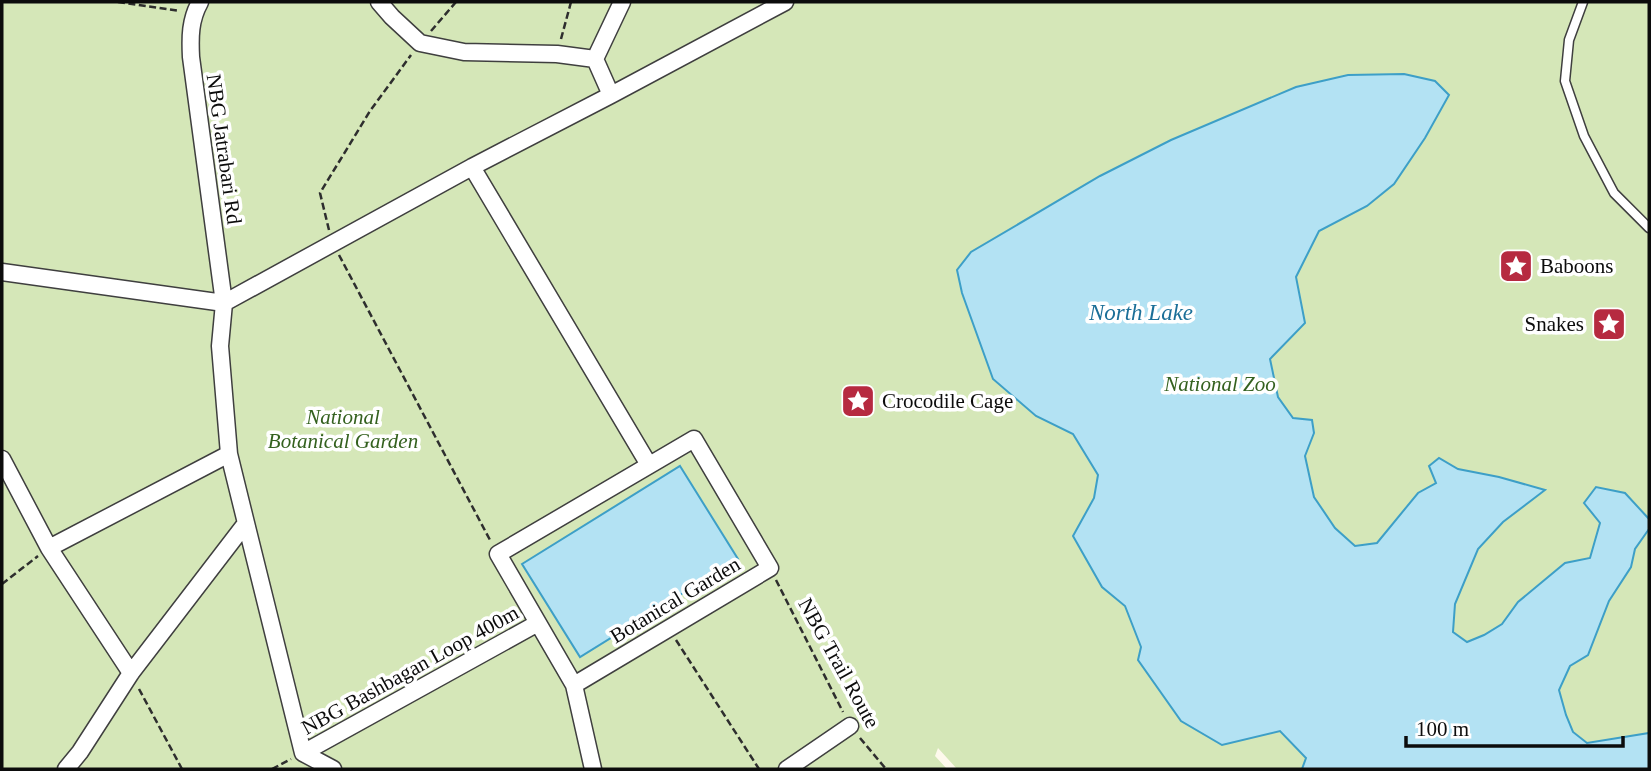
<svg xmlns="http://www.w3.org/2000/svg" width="1651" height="771" viewBox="0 0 1651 771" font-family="Georgia,serif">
<rect width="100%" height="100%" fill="#fef9ec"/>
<path fill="#d5e7b8" d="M 2,2 L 1649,2 L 1649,769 L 957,769 L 938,748 L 935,756 L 947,769 L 2,769 Z"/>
<path fill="#b3e2f3" stroke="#3d9fc7" stroke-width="2" d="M 1404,74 L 1435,81 L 1449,95 L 1425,138 L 1394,184 L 1367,206 L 1319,231 L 1296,277 L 1305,323 L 1270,359 L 1278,397 L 1293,418 L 1312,420 L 1314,433 L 1305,456 L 1314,497 L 1335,528 L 1355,546 L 1377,543 L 1418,493 L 1436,483 L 1429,466 L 1439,458 L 1458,469 L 1499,477 L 1545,490 L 1503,522 L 1478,549 L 1455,604 L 1453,632 L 1467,642 L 1484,635 L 1502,624 L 1518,602 L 1565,563 L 1590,558 L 1600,523 L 1584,503 L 1596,487 L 1625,493 L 1649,519 L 1649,529 L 1635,549 L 1631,567 L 1609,601 L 1588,655 L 1570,666 L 1559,690 L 1566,715 L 1573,732 L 1587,743 L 1649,733 L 1649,769 L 1302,769 L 1306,758 L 1280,731 L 1222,745 L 1181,721 L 1138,660 L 1141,647 L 1125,606 L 1102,587 L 1073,536 L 1094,498 L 1098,475 L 1073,434 L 1036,416 L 993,379 L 962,293 L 957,270 L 971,252 L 1100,176 L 1171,140 L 1296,87 L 1348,75 Z
M 680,466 L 738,559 L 580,657 L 522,564 Z"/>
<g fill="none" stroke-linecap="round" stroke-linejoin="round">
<g stroke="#3f3f3f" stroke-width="11">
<path id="lane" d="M 1583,2 L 1569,40 L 1565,81 L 1584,136 L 1614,193 L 1649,228"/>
</g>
<g stroke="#3f3f3f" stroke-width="19">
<path id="street" d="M 379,2 L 392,17 L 420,43 L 464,52 L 557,54 L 595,59
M 611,95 L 595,59 L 622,2
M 472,167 L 649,465
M 2,272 L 224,303
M 224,303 L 472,167 L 611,95 L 785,2
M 2,459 L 49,548 L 131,673
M 246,523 L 303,753
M 49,548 L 229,454
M 574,685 L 770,568 L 694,439 L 498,554 L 574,685 L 593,769
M 303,753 L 538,623
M 303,753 L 333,769
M 66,769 L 80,752 L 131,673 L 246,523 L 229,454 L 220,346 L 224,303 L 191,57 C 190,37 190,20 200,2
M 787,769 L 850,726"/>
</g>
<path stroke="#2e2e2e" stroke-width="2.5" stroke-dasharray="7 3.5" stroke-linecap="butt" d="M 118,2 L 180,11
M 431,31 L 456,2
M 561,39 L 571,2
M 329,230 L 320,193 L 370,111 L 411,55
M 339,255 L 490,540
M 776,580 L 843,712
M 2,584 L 38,556
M 676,640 L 759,769
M 139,689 L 182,769
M 860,738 L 886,769
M 272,769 L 291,759"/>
<use href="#lane" stroke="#fff" stroke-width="8"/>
<use href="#street" stroke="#fff" stroke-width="16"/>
</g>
<defs>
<g id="sight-square" transform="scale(1.75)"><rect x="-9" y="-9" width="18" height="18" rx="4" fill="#b62a40" stroke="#fff"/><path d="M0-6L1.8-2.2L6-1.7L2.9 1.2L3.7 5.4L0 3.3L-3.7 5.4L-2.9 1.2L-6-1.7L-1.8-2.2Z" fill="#fff"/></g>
</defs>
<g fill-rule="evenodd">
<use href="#sight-square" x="1516" y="266"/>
<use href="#sight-square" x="1609" y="324"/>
<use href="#sight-square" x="858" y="401"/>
</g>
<g text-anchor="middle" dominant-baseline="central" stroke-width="7" stroke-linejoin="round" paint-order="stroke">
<g font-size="21" fill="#0c0c0c" stroke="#fff">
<text transform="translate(224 149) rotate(82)">NBG Jatrabari Rd</text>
<text transform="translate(675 600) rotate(-31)">Botanical Garden</text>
<text transform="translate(839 663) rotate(61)">NBG Trail Route</text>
<text transform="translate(410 670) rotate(-29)">NBG Bashbagan Loop 400m</text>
</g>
<g font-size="21" fill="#0c0c0c" stroke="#fff" text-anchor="start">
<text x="1540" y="266">Baboons</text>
<text x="1584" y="324" text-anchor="end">Snakes</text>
<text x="882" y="401">Crocodile Cage</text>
</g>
<g font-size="21" font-style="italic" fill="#34611f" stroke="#fff">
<text x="1220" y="384">National Zoo</text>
<text x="343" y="417">National<tspan x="343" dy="24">Botanical Garden</tspan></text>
</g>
<g font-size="23" font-style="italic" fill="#1b6f98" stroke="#fff">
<text x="1141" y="312">North Lake</text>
</g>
</g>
<rect width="1651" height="771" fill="none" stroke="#0c0c0c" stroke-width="7"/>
<path d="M1406 736v10h217v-10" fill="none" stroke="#0c0c0c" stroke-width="3.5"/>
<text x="1416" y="736" font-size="21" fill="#0c0c0c" stroke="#ffffff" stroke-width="5" paint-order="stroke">100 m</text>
</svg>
